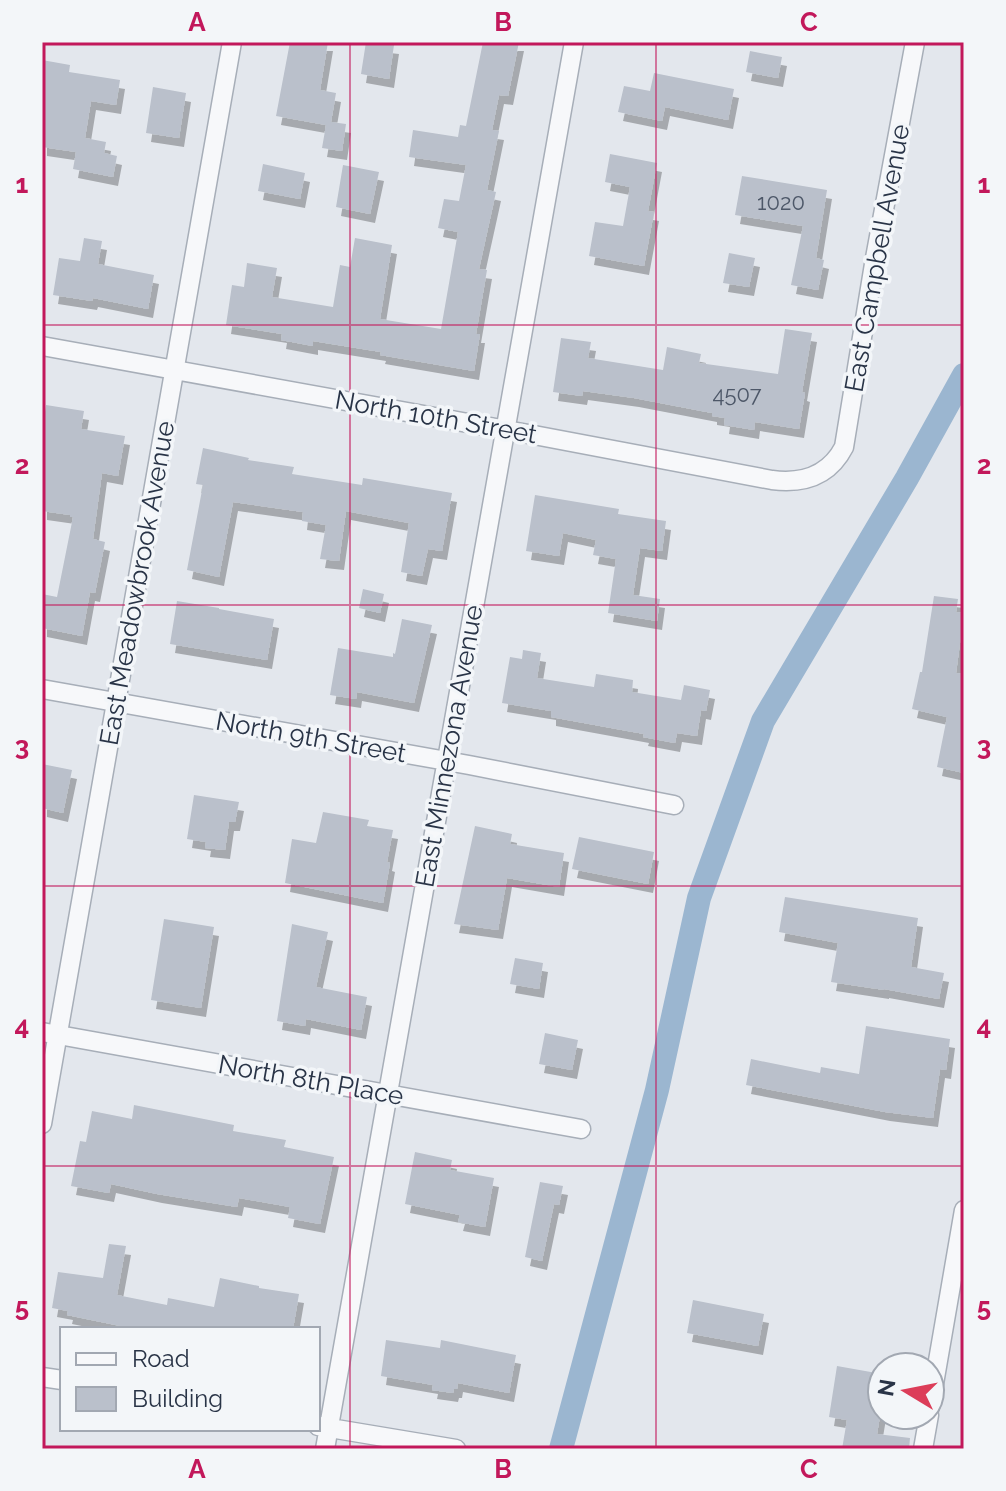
<svg xmlns="http://www.w3.org/2000/svg" width="1006" height="1491" viewBox="0 0 1006 1491" font-family="Raleway,sans-serif">
<defs>
<filter id="shadow"><feDropShadow dx="5" dy="9" stdDeviation="0" flood-color="#0004"/></filter>
</defs>
<rect width="100%" height="100%" fill="#e3e7ed"/>
<g fill="none" stroke-linecap="round" stroke-linejoin="round">
<path stroke="#9bb6d0" stroke-width="24" d="M 561,1449 L 657,1090 L 699,898 L 763,721 L 907,478 L 964,375"/>
</g>
<path fill="#bac0cb" filter="url(#shadow)" d="M 290,42 L 328,42 L 320,90 L 336,93 L 331,122 L 346,124 L 342,151 L 322,148 L 326,125 L 276,116 Z
M 366,42 L 394,45 L 389,79 L 361,74 Z
M 483,42 L 519,42 L 508,96 L 499,95 L 492,130 L 499,131 L 487,190 L 496,192 L 479,269 L 487,270 L 476,334 L 480,334 L 474,371 L 380,355 L 381,352 L 313,341 L 313,346 L 281,340 L 282,334 L 226,325 L 232,285 L 244,287 L 247,263 L 277,268 L 272,297 L 333,307 L 340,265 L 350,267 L 355,238 L 392,245 L 380,319 L 441,329 L 458,232 L 438,228 L 444,199 L 459,201 L 466,165 L 409,157 L 413,130 L 458,137 L 460,125 L 466,126 Z
M 750,51 L 782,57 L 778,78 L 746,72 Z
M 42,60 L 70,65 L 69,72 L 120,80 L 116,105 L 91,101 L 85,138 L 106,142 L 104,153 L 117,156 L 113,177 L 73,169 L 76,152 L 42,147 Z
M 654,73 L 734,89 L 728,120 L 665,107 L 662,121 L 618,112 L 624,86 L 650,91 Z
M 153,87 L 186,93 L 179,138 L 146,133 Z
M 610,154 L 657,163 L 648,211 L 654,212 L 644,266 L 589,256 L 595,222 L 623,226 L 630,187 L 605,182 Z
M 263,164 L 305,173 L 300,199 L 258,191 Z
M 343,165 L 379,172 L 370,214 L 336,207 Z
M 742,176 L 827,190 L 816,258 L 824,260 L 818,290 L 791,285 L 803,226 L 735,215 Z
M 84,238 L 102,241 L 98,264 L 154,275 L 148,309 L 93,298 L 92,301 L 53,295 L 59,258 L 80,261 Z
M 729,253 L 755,258 L 749,287 L 723,283 Z
M 785,329 L 812,333 L 802,392 L 805,393 L 799,429 L 755,422 L 754,430 L 724,425 L 725,418 L 712,416 L 712,413 L 634,398 L 583,391 L 582,396 L 553,392 L 561,338 L 591,342 L 588,358 L 663,370 L 667,347 L 701,354 L 699,363 L 778,374 Z
M 46,405 L 84,411 L 81,429 L 125,436 L 118,476 L 102,473 L 93,539 L 105,542 L 95,593 L 90,592 L 82,636 L 42,628 L 42,594 L 57,597 L 73,517 L 70,517 L 70,515 L 42,511 L 42,433 Z
M 203,448 L 249,458 L 248,460 L 294,467 L 292,474 L 362,485 L 363,478 L 452,493 L 442,551 L 428,549 L 422,576 L 401,572 L 409,523 L 346,511 L 339,561 L 320,559 L 326,525 L 302,521 L 303,512 L 233,502 L 219,577 L 187,570 L 203,485 L 196,484 Z
M 535,495 L 619,509 L 618,514 L 666,521 L 662,551 L 640,548 L 633,595 L 660,599 L 657,621 L 608,613 L 616,559 L 593,555 L 596,540 L 563,533 L 559,556 L 526,551 Z
M 363,589 L 384,594 L 380,613 L 359,608 Z
M 934,596 L 958,599 L 956,612 L 964,613 L 956,673 L 964,674 L 964,773 L 937,767 L 947,717 L 912,709 L 920,672 L 922,672 Z
M 177,601 L 219,608 L 219,609 L 274,619 L 267,660 L 170,644 Z
M 402,619 L 432,625 L 414,703 L 357,692 L 356,699 L 330,695 L 338,648 L 393,657 L 393,653 L 395,654 Z
M 523,650 L 541,653 L 537,678 L 594,687 L 596,674 L 633,680 L 632,692 L 681,700 L 684,685 L 710,690 L 706,711 L 701,710 L 697,736 L 677,733 L 675,743 L 643,737 L 644,734 L 551,717 L 551,711 L 502,703 L 510,657 L 522,659 Z
M 42,764 L 72,770 L 63,813 L 42,808 Z
M 194,795 L 239,802 L 235,822 L 229,822 L 225,850 L 205,848 L 206,842 L 187,839 Z
M 323,812 L 369,820 L 367,826 L 393,830 L 387,862 L 390,863 L 383,903 L 285,883 L 292,839 L 316,843 Z
M 475,826 L 512,834 L 510,844 L 564,853 L 559,887 L 507,878 L 498,930 L 454,924 Z
M 579,837 L 654,852 L 648,884 L 572,869 Z
M 785,897 L 918,918 L 911,967 L 944,973 L 939,999 L 884,989 L 884,990 L 831,982 L 838,943 L 779,932 Z
M 164,919 L 214,927 L 201,1008 L 151,1000 Z
M 292,924 L 328,932 L 316,987 L 367,997 L 361,1030 L 306,1019 L 305,1026 L 277,1021 Z
M 515,958 L 543,963 L 539,989 L 510,984 Z
M 866,1026 L 950,1039 L 946,1070 L 940,1069 L 933,1118 L 885,1112 L 746,1085 L 751,1059 L 820,1073 L 821,1067 L 859,1074 Z
M 545,1033 L 578,1040 L 572,1070 L 539,1064 Z
M 134,1105 L 234,1125 L 233,1131 L 286,1140 L 284,1147 L 334,1157 L 320,1224 L 288,1218 L 290,1207 L 239,1198 L 237,1207 L 157,1194 L 111,1184 L 109,1193 L 71,1186 L 80,1141 L 86,1142 L 92,1111 L 132,1119 Z
M 415,1152 L 452,1160 L 450,1170 L 494,1178 L 485,1227 L 458,1222 L 460,1215 L 405,1204 Z
M 540,1182 L 563,1186 L 559,1205 L 554,1204 L 542,1261 L 525,1257 Z
M 109,1244 L 126,1246 L 117,1295 L 167,1305 L 168,1298 L 214,1307 L 220,1278 L 259,1286 L 259,1288 L 299,1294 L 293,1329 L 135,1329 L 67,1315 L 68,1311 L 52,1308 L 58,1272 L 103,1278 Z
M 693,1300 L 764,1314 L 758,1346 L 687,1333 Z
M 386,1340 L 440,1348 L 441,1340 L 516,1355 L 509,1393 L 458,1383 L 457,1389 L 454,1389 L 453,1393 L 432,1390 L 433,1385 L 381,1376 Z
M 837,1366 L 882,1374 L 882,1404 L 877,1434 L 910,1438 L 909,1449 L 842,1449 L 847,1420 L 829,1417 Z"/>
<g fill="none" stroke-linecap="round" stroke-linejoin="round">
<g stroke="#a7aeb8" stroke-width="21">
<path id="minor" d="M 42,346 L 534,435 L 772,480 C 803,484 829,476 844,447 L 875,258 L 915,42
M 42,689 L 469,765 L 674,805
M 42,1032 L 581,1129
M 42,1124 L 232,42
M 42,1377 L 62,1380
M 930,1407 L 964,1210
M 318,1426 L 456,1449
M 325,1449 L 574,42
M 923,1449 L 929,1415"/>
</g>
<use href="#minor" stroke="#f7f8fa" stroke-width="18"/>
</g>
<path fill="none" stroke="#c2185b" stroke-width="2" stroke-opacity="0.55" d="M 350,42 L 350,1449M 656,42 L 656,1449M 42,325 L 964,325M 42,605 L 964,605M 42,886 L 964,886M 42,1166 L 964,1166"/>
<g text-anchor="middle" dominant-baseline="central" stroke-width="7" stroke-linejoin="round" paint-order="stroke">
<g font-size="22" fill="#4d5768">
<text x="781" y="202">1020</text>
<text x="737" y="394">4507</text>
</g>
<g font-size="26" fill="#293447" stroke="#f3f6f9">
<text transform="translate(877 258) rotate(-80)">East Campbell Avenue</text>
<text transform="translate(436 417) rotate(10)">North 10th Street</text>
<text transform="translate(137 583) rotate(-80)">East Meadowbrook Avenue</text>
<text transform="translate(311 737) rotate(10)">North 9th Street</text>
<text transform="translate(449 746) rotate(-80)">East Minnezona Avenue</text>
<text transform="translate(311 1080) rotate(10)">North 8th Place</text>
</g>
</g>
<rect width="1006" height="1491" fill="none" stroke="#f3f6f9" stroke-width="88"/>
<rect x="60" y="1327" width="260" height="104" fill="#f3f6f9" stroke="#a2a8b2" stroke-width="2"/>
<rect x="76" y="1353" width="40" height="12" fill="#f7f8fa" stroke="#a2a8b2" stroke-width="2"/>
<text x="132" y="1367" font-size="24" fill="#293447">Road</text>
<rect x="76" y="1387" width="40" height="24" fill="#bac0cb" stroke="#a2a8b2" stroke-width="2"/>
<text x="132" y="1407" font-size="24" fill="#293447">Building</text>
<g transform="translate(906 1391) rotate(280)"><circle r="38" fill="#f3f6f9" stroke="#a2a8b2" stroke-width="2"/>
<path d="M0-6L14 30L0 20L-14 30Z" fill="#dc3d59"/>
<text y="-12" font-size="22" font-weight="bold" text-anchor="middle" fill="#293447">N</text>
</g>
<rect x="44" y="44" width="918" height="1403" fill="none" stroke="#c2185b" stroke-width="3"/>
<g font-size="26" text-anchor="middle" font-weight="bold" fill="#c2185b">
<text x="197" y="31">A</text>
<text x="503" y="31">B</text>
<text x="809" y="31">C</text>
<text x="22" y="193">1</text>
<text x="984" y="193">1</text>
<text x="22" y="474">2</text>
<text x="984" y="474">2</text>
<text x="22" y="755">3</text>
<text x="984" y="755">3</text>
<text x="22" y="1035">4</text>
<text x="984" y="1035">4</text>
<text x="22" y="1316">5</text>
<text x="984" y="1316">5</text>
<text x="197" y="1478">A</text>
<text x="503" y="1478">B</text>
<text x="809" y="1478">C</text>
</g>
</svg>
